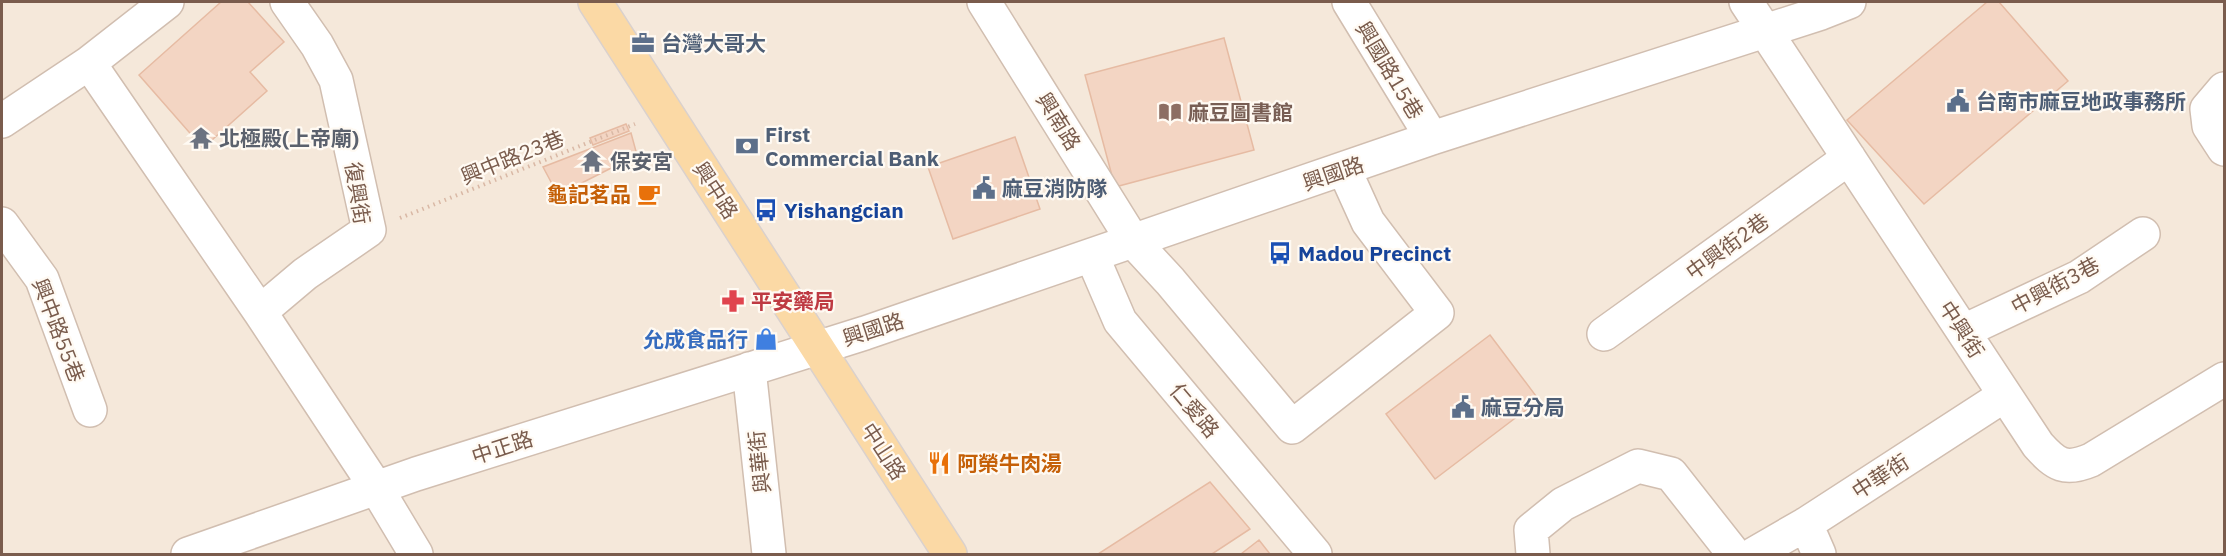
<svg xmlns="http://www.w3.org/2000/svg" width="2226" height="556" viewBox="0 0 2226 556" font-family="'IBM Plex Sans','Noto Sans TC',sans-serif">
<rect width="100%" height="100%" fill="#fdf6ec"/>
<path fill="#f5e8da" d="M 2,2 L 2224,2 L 2224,554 L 2,554 Z"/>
<path fill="#f3d5c3" stroke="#e6bba3" stroke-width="1.5" d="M 221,2 L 248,2 L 284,42 L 250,72 L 267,91 L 203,148 L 139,75 Z
M 1987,2 L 1999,2 L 2068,81 L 1924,204 L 1847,120 Z
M 1224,38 L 1254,150 L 1115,187 L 1085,75 Z
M 626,124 L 629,131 L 593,145 L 590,138 Z
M 631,133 L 637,155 L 558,195 L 543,167 Z
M 1015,137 L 1040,209 L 953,239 L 928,167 Z
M 1490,335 L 1539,400 L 1435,479 L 1386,414 Z
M 1210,482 L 1250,529 L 1212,554 L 1098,554 Z
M 1259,540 L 1270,554 L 1241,554 Z"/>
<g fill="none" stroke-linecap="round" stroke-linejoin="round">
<g stroke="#d1beb0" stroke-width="36">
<path id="minor" d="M 984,2 L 1133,241 L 1170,281 L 1292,427 L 1437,313 L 1368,222 L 1344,169
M 1349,2 L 1432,138
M 1746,2 L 2038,445 C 2056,465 2065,471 2091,460 L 2224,379
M 89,63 L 260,312 L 377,489 L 416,554
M 2224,89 L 2207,109 L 2209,126 L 2224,149
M 2,121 L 89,63 L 167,2
M 2,224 L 42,279 L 90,410
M 1092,256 L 1120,321 L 1315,554
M 260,312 L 305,274 L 369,230 L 336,80 L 317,45 L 287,2
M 1964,331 L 2079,277 L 2143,234
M 1604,334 L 1849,158
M 749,369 L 769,554
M 1806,524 L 1819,554
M 188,554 L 416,474 L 865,333 L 1432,138 L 1821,13 L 1849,2
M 1533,554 L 1531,530 L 1563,504 L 1638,466 L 1671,474 L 1734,554
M 1754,554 L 1806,524 L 2005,395"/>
</g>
<g stroke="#dad1cd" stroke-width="36">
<path id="major" d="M 595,2 L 950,554"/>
</g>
<path stroke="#d9b8a5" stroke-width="4" stroke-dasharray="1.5 4.5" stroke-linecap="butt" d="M 400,218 L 635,124"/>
<use href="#minor" stroke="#fff" stroke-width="33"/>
<use href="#major" stroke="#fbd9a5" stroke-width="33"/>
</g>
<defs>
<g id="office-bare" transform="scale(1.8)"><path d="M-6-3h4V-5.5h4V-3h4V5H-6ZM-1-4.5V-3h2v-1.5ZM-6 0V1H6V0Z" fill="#5c6f8a" stroke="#fffaf3" stroke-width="2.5" paint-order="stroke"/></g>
<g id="civic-bare" transform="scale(1.8)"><path d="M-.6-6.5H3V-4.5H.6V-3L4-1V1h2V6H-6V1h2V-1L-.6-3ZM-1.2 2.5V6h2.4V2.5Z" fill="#5c6f8a" stroke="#fffaf3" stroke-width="2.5" paint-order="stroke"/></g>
<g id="library-bare" transform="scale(1.8)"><path d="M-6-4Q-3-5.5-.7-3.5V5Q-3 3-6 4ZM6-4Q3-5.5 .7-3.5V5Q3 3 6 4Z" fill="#8d6e63" stroke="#fffaf3" stroke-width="2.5" paint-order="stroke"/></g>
<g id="temple-bare" transform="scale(1.8)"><path d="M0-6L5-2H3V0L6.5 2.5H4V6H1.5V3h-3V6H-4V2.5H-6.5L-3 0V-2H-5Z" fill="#6b7280" stroke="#fffaf3" stroke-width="2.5" paint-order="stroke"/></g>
<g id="bank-bare" transform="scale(1.8)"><path d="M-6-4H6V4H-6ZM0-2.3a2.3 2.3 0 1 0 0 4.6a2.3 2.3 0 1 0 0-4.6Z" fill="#5c6f8a" stroke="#fffaf3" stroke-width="2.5" paint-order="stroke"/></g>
<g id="cafe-bare" transform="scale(1.8)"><path d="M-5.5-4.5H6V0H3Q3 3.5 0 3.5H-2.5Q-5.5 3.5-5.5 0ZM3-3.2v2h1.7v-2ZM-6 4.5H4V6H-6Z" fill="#e8710a" stroke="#fffaf3" stroke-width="2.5" paint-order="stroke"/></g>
<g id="bus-bare" transform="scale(1.8)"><path d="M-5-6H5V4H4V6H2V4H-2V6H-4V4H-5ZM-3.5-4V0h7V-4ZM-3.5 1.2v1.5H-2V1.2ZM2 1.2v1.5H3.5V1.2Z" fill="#1a4fb4" stroke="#fffaf3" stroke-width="2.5" paint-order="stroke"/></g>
<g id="pharmacy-bare" transform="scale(1.8)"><path d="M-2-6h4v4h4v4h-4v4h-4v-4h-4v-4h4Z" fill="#e0444e" stroke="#fffaf3" stroke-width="2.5" paint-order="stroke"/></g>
<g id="shop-bare" transform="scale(1.8)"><path d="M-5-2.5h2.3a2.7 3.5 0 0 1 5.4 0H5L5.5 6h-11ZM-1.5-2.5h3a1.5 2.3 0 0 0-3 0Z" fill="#3f7fe0" stroke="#fffaf3" stroke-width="2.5" paint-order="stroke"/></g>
<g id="restaurant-bare" transform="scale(1.8)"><path d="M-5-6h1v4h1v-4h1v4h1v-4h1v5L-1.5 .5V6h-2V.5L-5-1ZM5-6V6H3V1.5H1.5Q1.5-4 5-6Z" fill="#e8710a" stroke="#fffaf3" stroke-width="2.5" paint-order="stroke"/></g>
</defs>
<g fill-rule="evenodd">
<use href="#office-bare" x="643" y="43"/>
<use href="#civic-bare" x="1958" y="101"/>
<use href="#library-bare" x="1170" y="112"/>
<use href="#temple-bare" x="201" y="138"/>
<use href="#bank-bare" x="747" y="146"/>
<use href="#temple-bare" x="592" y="161"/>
<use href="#civic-bare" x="984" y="188"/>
<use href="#cafe-bare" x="649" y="194"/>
<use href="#bus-bare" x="766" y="210"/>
<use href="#bus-bare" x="1280" y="253"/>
<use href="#pharmacy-bare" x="733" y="301"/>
<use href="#shop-bare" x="766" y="339"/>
<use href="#civic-bare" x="1463" y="407"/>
<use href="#restaurant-bare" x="939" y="463"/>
</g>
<g text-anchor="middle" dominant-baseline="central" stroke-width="4.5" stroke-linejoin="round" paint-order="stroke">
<g font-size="21" font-weight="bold" fill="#4e5e75" stroke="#fffaf3" text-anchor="start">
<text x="661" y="43">台灣大哥大</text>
<text x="1976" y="101">台南市麻豆地政事務所</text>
<text x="765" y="134">First<tspan x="765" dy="24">Commercial Bank</tspan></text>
<text x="1002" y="188">麻豆消防隊</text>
<text x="1481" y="407">麻豆分局</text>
</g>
<g font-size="21" fill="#7a5c4d" stroke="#fffaf3">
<text transform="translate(1390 70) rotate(59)">興國路15巷</text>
<text transform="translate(1059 121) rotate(58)">興南路</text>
<text transform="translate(512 157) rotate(-22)">興中路23巷</text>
<text transform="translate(1333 173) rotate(-19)">興國路</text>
<text transform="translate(716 190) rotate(57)">興中路</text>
<text transform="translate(358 193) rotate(81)">復興街</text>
<text transform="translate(1727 246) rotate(-36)">中興街2巷</text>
<text transform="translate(2055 285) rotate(-28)">中興街3巷</text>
<text transform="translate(873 329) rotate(-18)">興國路</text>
<text transform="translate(1962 329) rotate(57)">中興街</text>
<text transform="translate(59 330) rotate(69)">興中路55巷</text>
<text transform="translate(1195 410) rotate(50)">仁愛路</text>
<text transform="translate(502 447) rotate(-18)">中正路</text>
<text transform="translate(884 451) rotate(57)">中山路</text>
<text transform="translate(759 462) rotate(-96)">與華街</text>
<text transform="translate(1880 476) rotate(-33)">中華街</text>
</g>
<g font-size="21" font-weight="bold" fill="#785e54" stroke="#fffaf3" text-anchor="start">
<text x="1188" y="112">麻豆圖書館</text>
</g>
<g font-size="21" font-weight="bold" fill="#5b616d" stroke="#fffaf3" text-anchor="start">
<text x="219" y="138">北極殿(上帝廟)</text>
<text x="610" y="161">保安宮</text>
</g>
<g font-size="21" font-weight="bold" fill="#c56008" stroke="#fffaf3" text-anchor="end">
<text x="631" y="194">龜記茗品</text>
<text x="957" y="463" text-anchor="start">阿榮牛肉湯</text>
</g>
<g font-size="21" font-weight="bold" fill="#164399" stroke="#fffaf3" text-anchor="start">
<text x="784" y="210">Yishangcian</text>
<text x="1298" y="253">Madou Precinct</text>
</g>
<g font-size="21" font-weight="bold" fill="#be3a42" stroke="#fffaf3" text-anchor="start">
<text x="751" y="301">平安藥局</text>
</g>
<g font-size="21" font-weight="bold" fill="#366cbe" stroke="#fffaf3" text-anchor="end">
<text x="748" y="339">允成食品行</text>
</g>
</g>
<rect width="2226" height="556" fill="none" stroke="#7a5c4d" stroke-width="6"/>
</svg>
